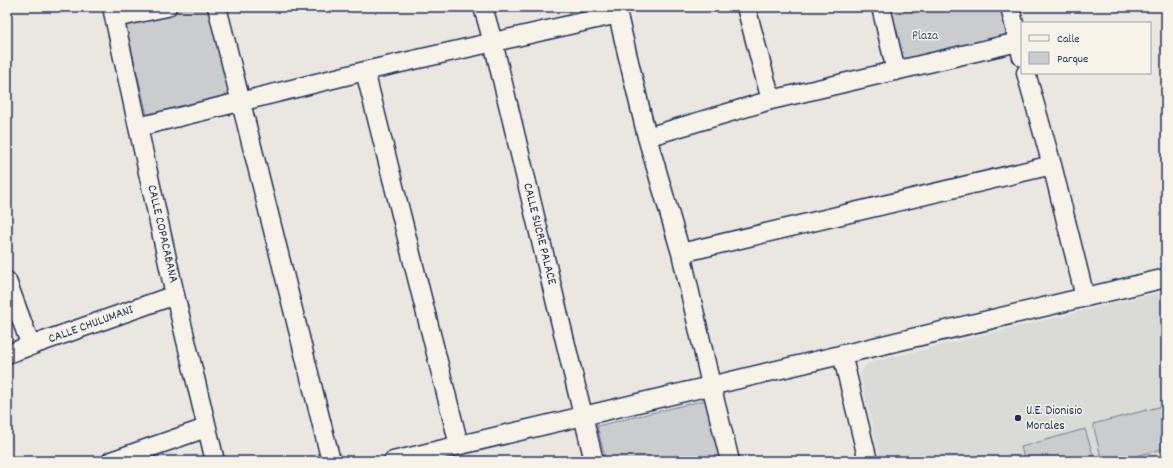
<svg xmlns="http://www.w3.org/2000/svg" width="1173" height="468" viewBox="0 0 1173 468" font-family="Dekko,sans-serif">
<rect width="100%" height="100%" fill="#eae7e0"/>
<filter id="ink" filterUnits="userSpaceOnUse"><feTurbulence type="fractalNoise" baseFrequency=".025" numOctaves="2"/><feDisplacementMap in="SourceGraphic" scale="8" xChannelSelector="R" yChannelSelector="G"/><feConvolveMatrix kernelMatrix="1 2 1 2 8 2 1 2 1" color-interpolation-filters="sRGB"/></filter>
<g filter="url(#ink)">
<path fill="#dadad6" d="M 1166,291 L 1166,461 L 881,461 L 860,374 L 868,363 Z"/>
<path fill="#cbcccd" stroke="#737e96" d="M 189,7 L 211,7 L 231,96 L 147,115 L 125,22 Z
M 889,7 L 1001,7 L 1010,47 L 903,69 Z
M 705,400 L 721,461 L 606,461 L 597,426 Z
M 1166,405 L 1166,448 L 1118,461 L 1102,461 L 1093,424 Z
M 1085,429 L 1095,461 L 1025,461 L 1021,447 Z"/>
<path fill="#b6babf" stroke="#1b2f5e" d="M 1166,454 L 1166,461 L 1140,461 Z"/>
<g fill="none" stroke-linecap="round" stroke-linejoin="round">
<g stroke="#1b2f5e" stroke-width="21">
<path id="minor" d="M 112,7 L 138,127 L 175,295 L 215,461
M 217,7 L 331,461
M 483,7 L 493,42 L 594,461
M 616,7 L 647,137 L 681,253 L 711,385 L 730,461
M 746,7 L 771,100
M 881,7 L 896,71
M 1010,7 L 1022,57
M 115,18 L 167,7
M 365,71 L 459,445
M 1026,73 L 1052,165 L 1085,297
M 138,127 L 365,71 L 618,14
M 647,137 L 771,100 L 1018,42
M 681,253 L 1052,165
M 7,281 L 31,346
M 7,354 L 175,295
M 842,354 L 868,461
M 111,461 L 206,428
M 393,461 L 1166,278"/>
</g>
<use href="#minor" stroke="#f7f3e8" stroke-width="18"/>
</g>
</g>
<circle fill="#1b2f5e" stroke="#f7f3e8" stroke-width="1.5" cx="1018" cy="418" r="4"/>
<g text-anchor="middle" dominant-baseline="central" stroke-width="3" stroke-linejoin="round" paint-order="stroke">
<g font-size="13" fill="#47567a" stroke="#f7f3e8">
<text x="925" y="36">Plaza</text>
</g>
<g font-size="13" fill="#1b2f5e" stroke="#f7f3e8">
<text transform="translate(162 234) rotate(77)">CALLE COPACABANA</text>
<text transform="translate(539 234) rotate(76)">CALLE SUCRE PALACE</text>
<text transform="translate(91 325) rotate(-20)">CALLE CHULUMANI</text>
</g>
<g font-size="13" fill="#1b2f5e" stroke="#f7f3e8" text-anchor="start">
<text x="1026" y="411">U.E. Dionisio<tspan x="1026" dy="15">Morales</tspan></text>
</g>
</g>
<rect width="1173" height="468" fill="none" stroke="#f7f3e8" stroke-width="24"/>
<rect x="12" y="12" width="1149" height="444" fill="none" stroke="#1b2f5e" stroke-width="1.5" filter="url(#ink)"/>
<rect x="1021" y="22" width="130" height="52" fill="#f7f3e8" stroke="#9fa5b1"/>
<rect x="1029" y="35" width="20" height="6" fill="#f7f3e8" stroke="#9fa5b1"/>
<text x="1057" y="42" font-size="12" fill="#1b2f5e">Calle</text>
<rect x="1029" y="52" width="20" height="12" fill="#cbcccd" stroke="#9fa5b1"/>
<text x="1057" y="62" font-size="12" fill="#1b2f5e">Parque</text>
</svg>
